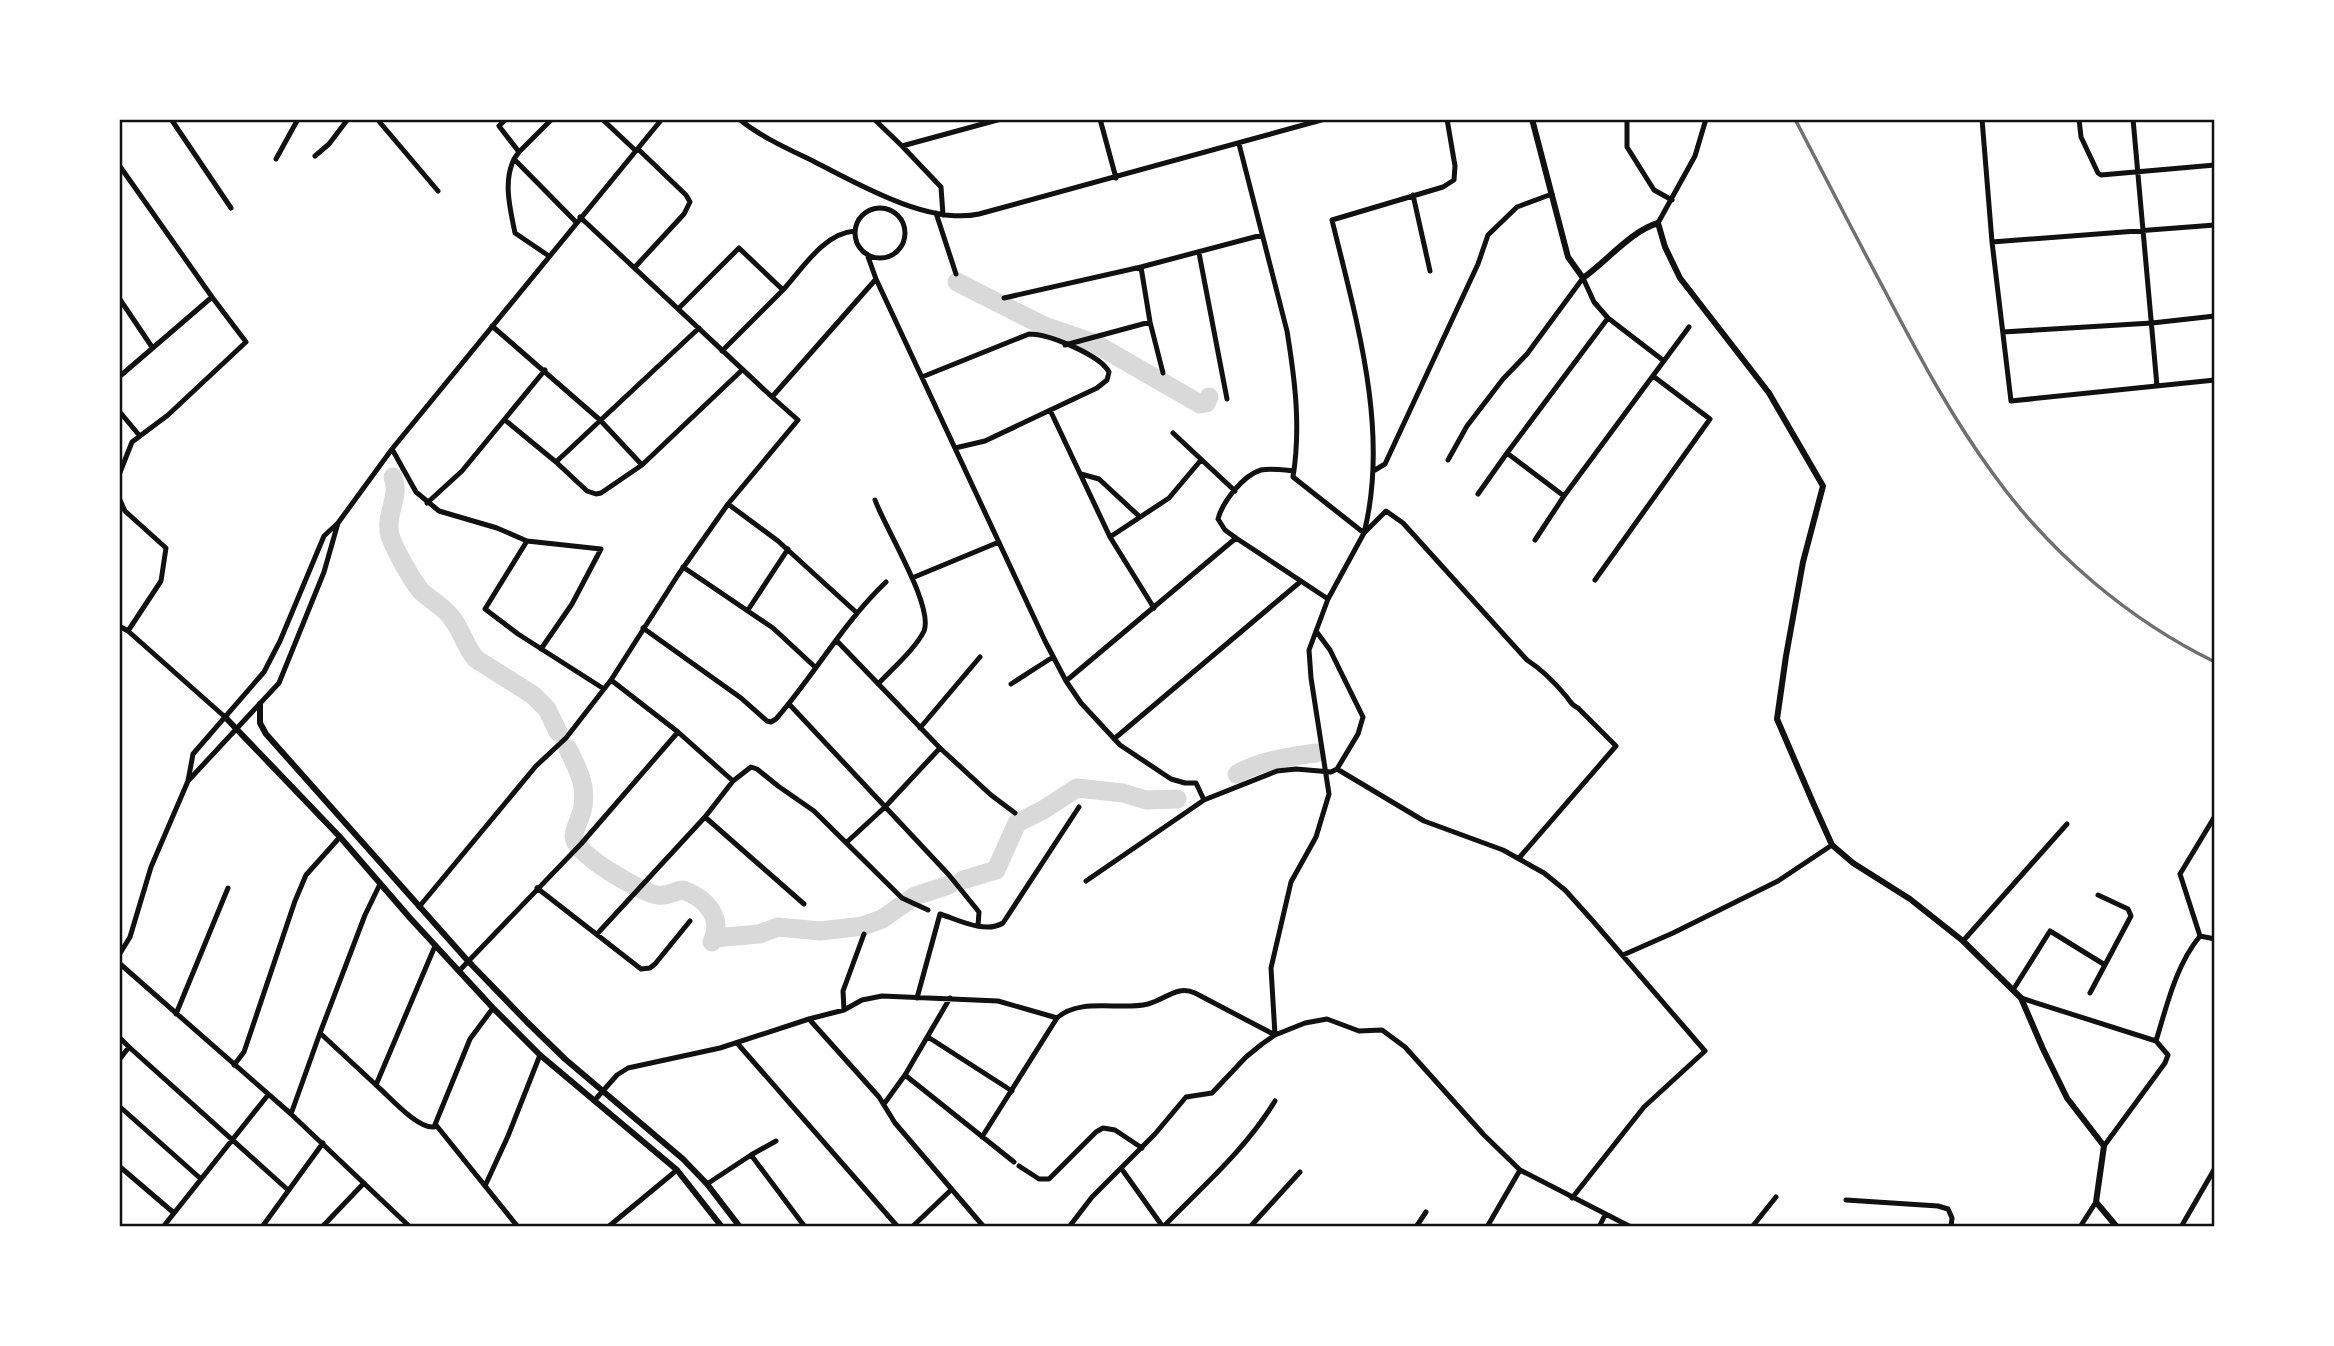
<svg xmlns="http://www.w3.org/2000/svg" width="2334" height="1346" viewBox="0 0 2334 1346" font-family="'Public Sans',sans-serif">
<rect width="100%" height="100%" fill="#fff"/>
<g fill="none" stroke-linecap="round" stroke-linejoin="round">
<path stroke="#d9d9d9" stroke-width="19" d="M 957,282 L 1044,326 L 1094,343 L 1200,404 L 1206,403 L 1209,397
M 393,477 C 401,496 384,516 390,535 C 393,547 414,584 422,592 C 432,601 444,607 451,617 C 462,630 465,647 476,659 L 533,695 L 547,709 L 558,732
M 568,749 C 578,769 588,788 582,811 C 580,819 574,829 574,837 C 575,855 641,892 657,895 C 667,897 674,891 683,890 C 706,898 724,918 712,942
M 1237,774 C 1262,760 1289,757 1316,753
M 963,880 L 996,870 L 1017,823 L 1043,810 L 1077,788 L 1123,793 L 1146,800 L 1177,799
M 714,938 L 759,934 L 778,927 L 820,931 L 863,926 L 882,919 L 915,896 L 949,885"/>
<path stroke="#111" stroke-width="5" d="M 171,119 L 231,208
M 377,119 L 438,191
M 506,119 L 499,126 L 519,152 L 514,159 L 576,222
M 602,119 L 636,151
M 739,119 C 761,137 788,149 813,161 C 858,184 928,225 979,214 L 1325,119
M 874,119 L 902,146 L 1001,119
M 1100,119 L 1116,178
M 1447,119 L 1455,166 L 1454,180 L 1443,187 L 1332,220 C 1356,319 1390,431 1364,533 L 1386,511 L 1403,523 L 1527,660 C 1541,669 1556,684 1566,696 C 1571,702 1571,705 1578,708 L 1616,746 L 1519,858
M 1627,119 L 1627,147 L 1654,190 L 1672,200
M 1982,119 L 1992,242 L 2011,401 L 2215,380
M 2079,119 L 2081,137 L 2098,173 L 2101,175 L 2215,165
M 2133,119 L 2157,386
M 1239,144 L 1287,331 C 1295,380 1301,427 1293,477 L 1364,533 L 1328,599 L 1309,650 L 1311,678 L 1329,794 L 1316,837 L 1291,882 L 1271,968 L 1275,1035
M 902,146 L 941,187 L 943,215
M 519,152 L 552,119
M 315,156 L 329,144 L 348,119
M 276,159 L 298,119
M 514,159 C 503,182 510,208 515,233 L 549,256
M 119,165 L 212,297 L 246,342 L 168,415 L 132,442 L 119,475
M 1413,195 L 1430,271
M855 233a25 25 0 1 1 50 0a25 25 0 1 1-50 0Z
M 936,213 L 956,274
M 580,217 L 772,397
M 1658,223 L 1695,156 L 1706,119
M 1992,242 L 2215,225
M 1199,253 L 1227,399
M 867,254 L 876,279 L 1045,641 L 1066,681 L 1236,538
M 635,267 L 684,214 L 690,202 L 686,195 L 638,149
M 1141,267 L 1150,322 L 1163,373
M 783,290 C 803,268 824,233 855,231
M 119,298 L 152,347
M 1004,298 L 1141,267 L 1262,235
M 679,308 L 739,248 L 783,290 L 722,351
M 1608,318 L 1664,361
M 492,326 L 600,420 L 642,465
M 2003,332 L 2152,323 L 2215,316
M 1065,345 L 1150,322
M 119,377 L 212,297
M 922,377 L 1029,334 C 1049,334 1100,355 1109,372 L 1107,380 L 1097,388 L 985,441 L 955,448
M 1050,410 L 1110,537 L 1154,608
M 119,411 L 139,435
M 505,420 L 556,462 L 587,491 L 596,494 L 601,493 L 642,465 L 741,371
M 1173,433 L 1235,491
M 392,449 L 416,492 L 439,511 L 497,528 L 527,541 L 601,549 L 572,604 L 541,649
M 1448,460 L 1467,426 L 1503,379 L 1527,354 L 1583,278 L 1594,302 L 1608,318 L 1507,453 L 1564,496 L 1689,327
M 556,462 L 699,328
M 1375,470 L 1385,464 L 1478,264 L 1488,235 L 1517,207 L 1552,194
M 1294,471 C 1283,470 1271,468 1261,470 C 1243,475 1222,503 1218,519 L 1225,530 L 1236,538 L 1328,599
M 1081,474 L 1099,479 L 1140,517
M 1478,494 L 1507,453
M 119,498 L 125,511 L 166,548 L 161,581 L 128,631
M 875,500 C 885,528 934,606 924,631 C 916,648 891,670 878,684
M 427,503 L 462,471 L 545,370
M 728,504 L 778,541 L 857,613
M 1110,537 L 1169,498 L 1201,460
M 1535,540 L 1564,496
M 527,541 L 485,609 L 518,634 L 604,689
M 683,567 L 773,628 L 815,667
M 912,578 L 999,542
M 1595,580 L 1710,419 L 1653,376
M 748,610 L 788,549
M 119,626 L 128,631 L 225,717
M 643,628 L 741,698 L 767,721 L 771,722 L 776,719 C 815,674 843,623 886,582
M 836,640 L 940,748 L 991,795 L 1015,813
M 1066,681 L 1081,703 L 1120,745 L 1171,779 L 1185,783 L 1196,783 L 1204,800
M 1011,684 L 1053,657
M 789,704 L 949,875 L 979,912 L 978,926
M 920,728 L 980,657
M 678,732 L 733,781
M 1114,739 L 1300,582
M 1337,769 L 1424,821 L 1503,850 L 1544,873 L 1565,890 L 1592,920 L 1705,1051 L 1644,1107 L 1572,1198
M 188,781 L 279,683 L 324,572 L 338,523
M 705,817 L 804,904
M 847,842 L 885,807 L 940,748
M 1086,881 L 1204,800 L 1277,771 L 1296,769 L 1331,772 L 1337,769 L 1358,734 L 1363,717 L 1330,650 L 1316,631
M 537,888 L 641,969 L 650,968 L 655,964 L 690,921
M 419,907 L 536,766 L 566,738 L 611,680
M 597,934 L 705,817 L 733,781 L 751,767 L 757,769 L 778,786 L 814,811 L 902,898 L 928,910
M 2200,936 L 2180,874 L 2215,816
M 2200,936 L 2215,939
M 1963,941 L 2067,824
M 119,955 L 130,937 L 151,867 L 188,781 L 193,754 L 264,672 L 280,641 L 324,536 L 338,523 L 392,449 L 662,119
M 1623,955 L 1673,933 L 1778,881 L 1832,845
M 119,963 L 291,1114 L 410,1227
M 459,971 L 581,844 L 678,732 L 611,680 L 678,575 L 728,504 L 798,420 L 772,397 L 876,279
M 2013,990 L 2050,931 L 2105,965
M 2090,993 L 2131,916 L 2128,909 L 2098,895
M 917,998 L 940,914 C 959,920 985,934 1003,923 L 1079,807
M 2021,998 L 2156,1041 L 2168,1055 L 2165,1063 L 2104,1146
M 844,1010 L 843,991 L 864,934
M 176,1014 L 228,888
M 320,1033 L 365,915 L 380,884
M 119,1037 L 129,1047
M 928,1037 L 1012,1091
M 2156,1041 C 2167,1005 2176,965 2200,936
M 737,1043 L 898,1227
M 119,1060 L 129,1047 L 288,1190
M 234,1065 L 244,1052 L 295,901 L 306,875 L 340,837
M 905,1075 L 1014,1162
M 376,1085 C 389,1096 417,1129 434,1127 L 470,1039 L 493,1008
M 594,1101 L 617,1075 L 628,1068 L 720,1048 L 809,1019
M 884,1104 L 905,1075 L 950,998
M 119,1106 L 201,1179
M 291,1114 L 320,1033 L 376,1085 L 435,946
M 436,1125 L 518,1227
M 982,1137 L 1057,1018 C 1080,997 1120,1011 1148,1004 C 1166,999 1177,985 1195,993 L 1275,1035
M 751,1155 L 776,1141
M 119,1166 L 174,1213
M 1019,1166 L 1039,1179 L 1049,1179 L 1096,1132 L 1103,1128 L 1115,1130 L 1142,1148
M 1121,1168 L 1163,1227 C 1202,1187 1246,1149 1275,1101
M 707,1184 L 751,1155 L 805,1227
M 485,1186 L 508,1136 L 540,1055
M 1846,1200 L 1938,1206 L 1948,1209 L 1952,1218 L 1951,1227
M 163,1227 L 268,1095
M 262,1227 L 323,1143
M 322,1227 L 364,1183
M 608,1227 L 677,1170
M 912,1227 L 951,1190
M 984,1227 L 895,1123 L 879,1097 L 809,1019 L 844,1010 L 862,1000 L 882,996 L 998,1001 L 1057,1018
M 1069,1227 L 1092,1197 L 1155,1134 L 1186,1097 L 1212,1093 L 1246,1057 L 1262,1044 L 1275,1035 L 1305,1023 L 1327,1019 L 1359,1031 L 1382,1030 L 1405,1047 L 1484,1135 L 1520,1170 L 1631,1227
M 1250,1227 L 1300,1172
M 1416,1227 L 1426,1212
M 1487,1227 L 1520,1170
M 1599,1227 L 1605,1215
M 1752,1227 L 1776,1197
M 2080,1227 L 2096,1202
M 2181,1227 L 2215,1168"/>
<path stroke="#111" stroke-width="6" d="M 1532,119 L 1568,257 L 1583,278 C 1607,261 1631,231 1658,223 L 1665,247 L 1680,278 L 1769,393 L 1823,486 L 1803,562 L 1786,656 L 1777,719 L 1814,805 L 1832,845 L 1853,863 L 1910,899 L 1963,941 L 2021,998 L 2043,1049 L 2067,1098 L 2104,1146 L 2096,1202 L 2117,1227
M 260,704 L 260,723 L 266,734 L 468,961 L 527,1022 L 565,1059 L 683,1159 L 707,1184 L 740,1227
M 225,717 L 340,837 L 410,918 L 493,1008 L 540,1055 L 677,1170 L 722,1227"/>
<path stroke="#707070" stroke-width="3.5" d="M 1795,119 C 1825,177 1855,235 1886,293 C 1919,356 1952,418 1994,475 C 2050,553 2129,620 2215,662"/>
</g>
<rect width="2334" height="1346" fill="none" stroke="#ffffff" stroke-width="242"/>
<rect x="121" y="121" width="2092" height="1104" fill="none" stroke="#111" stroke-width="2.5"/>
</svg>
